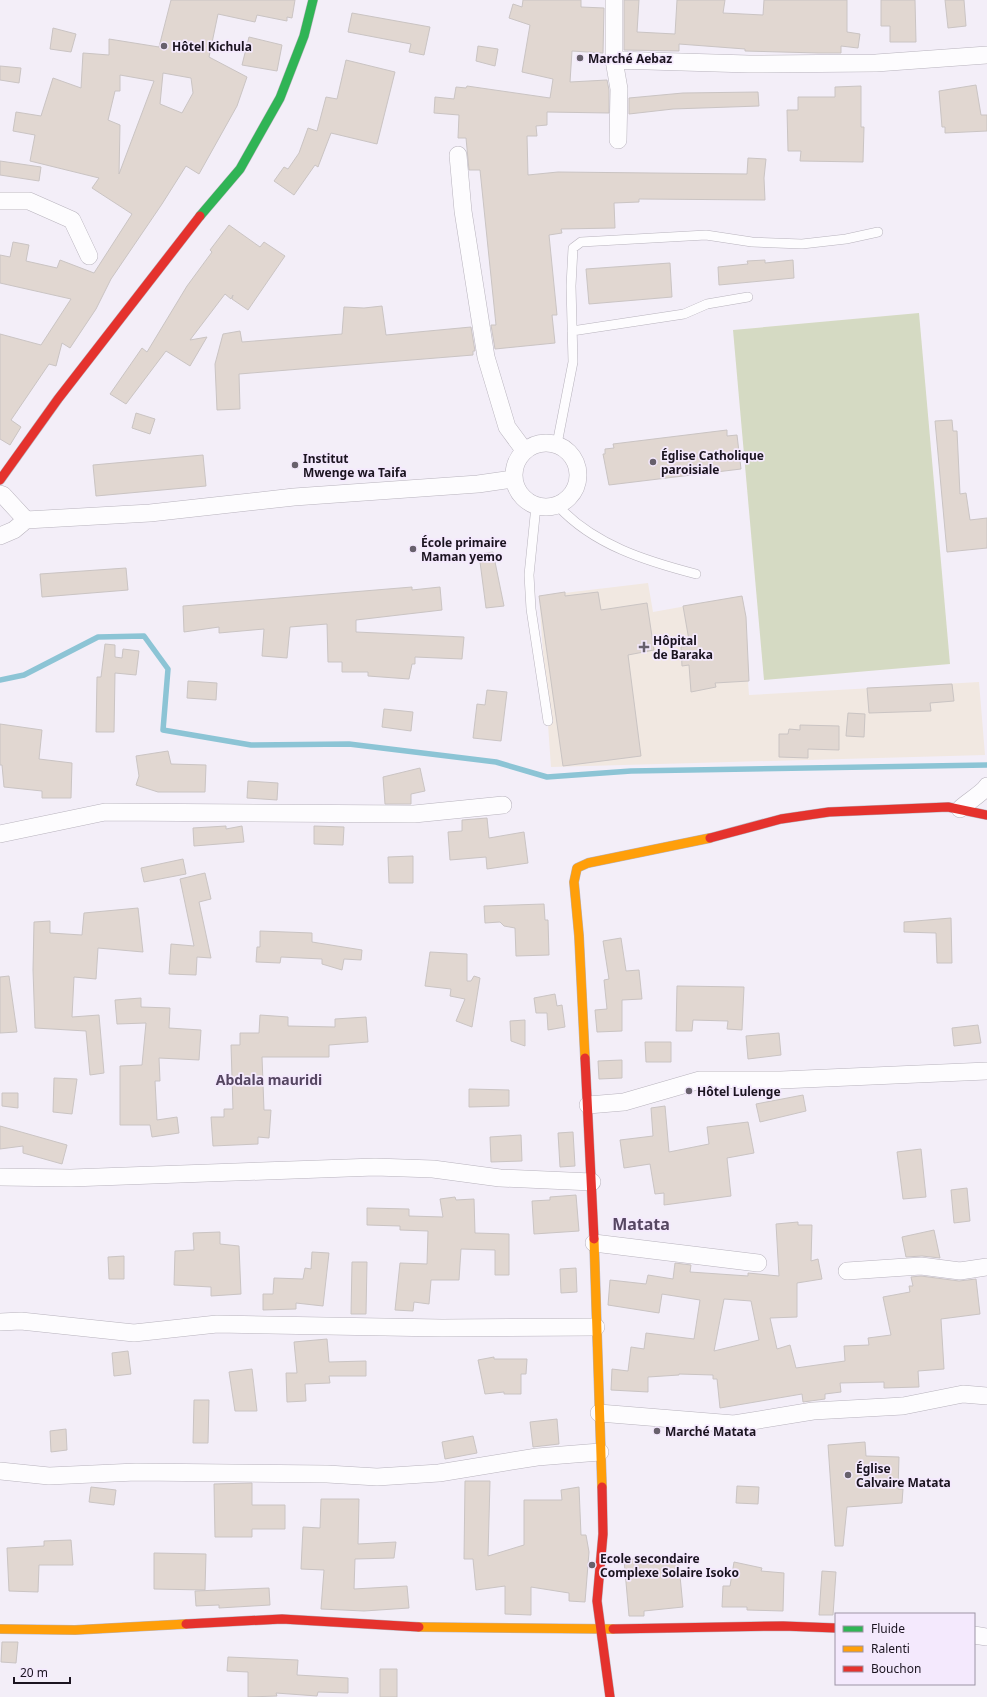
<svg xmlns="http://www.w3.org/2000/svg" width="987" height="1697" viewBox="0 0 987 1697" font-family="'Noto Sans',sans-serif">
<rect width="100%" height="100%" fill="#f3eef8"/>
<path fill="#f1e8e1" d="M 648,583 L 653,612 L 742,596 L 749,695 L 979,682 L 985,755 L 551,767 L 539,596 Z"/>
<path fill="#d5dac3" d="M 919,313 L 950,664 L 764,680 L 733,330 Z"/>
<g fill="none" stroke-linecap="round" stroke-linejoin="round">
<path stroke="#8cc4d5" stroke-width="5.5" d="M 0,680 L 24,675 L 98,637 L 144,636 L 168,669 L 163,730 L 251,745 L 349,744 L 496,762 L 547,777 L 631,771 L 987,765"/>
</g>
<path fill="#e1d7d1" stroke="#cac4c3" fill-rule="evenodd" d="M 171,0 L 295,0 L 292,18 L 287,17 L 287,21 L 257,15 L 255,22 L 218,14 L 209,57 L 247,77 L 237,106 L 199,174 L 186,166 L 162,204 L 111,279 L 96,309 L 70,348 L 62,343 L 56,366 L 49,364 L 11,420 L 21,427 L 10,445 L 0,439 L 0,334 L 41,345 L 71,299 L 0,283 L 0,255 L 10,257 L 13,242 L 29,245 L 26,261 L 57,268 L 60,260 L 94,273 L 132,214 L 92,188 L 99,178 L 30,161 L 35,135 L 13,131 L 16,112 L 41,116 L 53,78 L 81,88 L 83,53 L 109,55 L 109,39 L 159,47 ZM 163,73 L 191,78 L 193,93 L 182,113 L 160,104 ZM 120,75 L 154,81 L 119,174 L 120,125 L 108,120 L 115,91 L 120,91 Z
M 523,0 L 581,0 L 581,7 L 604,8 L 603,53 L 572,51 L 570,82 L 607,80 L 609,90 L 609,113 L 547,112 L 547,125 L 536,126 L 537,136 L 527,136 L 528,175 L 558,172 L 747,174 L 748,158 L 766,159 L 764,178 L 765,200 L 639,199 L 639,202 L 614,203 L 615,228 L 561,229 L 562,233 L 549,235 L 557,315 L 552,315 L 555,343 L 495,349 L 491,325 L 496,325 L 480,170 L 469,170 L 466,138 L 458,138 L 459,115 L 434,113 L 435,97 L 454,99 L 456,87 L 466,88 L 467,86 L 550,98 L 553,79 L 522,72 L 530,25 L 509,18 L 513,4 L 522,7 Z
M 624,0 L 639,0 L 637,32 L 675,34 L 677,0 L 725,0 L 723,13 L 763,15 L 764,0 L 847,0 L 847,32 L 860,34 L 858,48 L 841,46 L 841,53 L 818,53 L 745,51 L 745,49 L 679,44 L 679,51 L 624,50 Z
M 881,0 L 915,0 L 916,42 L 890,42 L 890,26 L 881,26 Z
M 945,0 L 964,0 L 966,26 L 948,28 Z
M 352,13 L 430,27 L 424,55 L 409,52 L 411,44 L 348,32 Z
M 53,28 L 76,34 L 71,52 L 50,49 Z
M 249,37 L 282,45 L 277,71 L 242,65 Z
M 478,46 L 498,49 L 495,66 L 476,61 Z
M 346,60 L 395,72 L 377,144 L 331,133 L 318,167 L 315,165 L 294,195 L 274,181 L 284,167 L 288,169 L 299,153 L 308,128 L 317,131 L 326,97 L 337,99 Z
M 0,66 L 21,68 L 19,83 L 0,80 Z
M 976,85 L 981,115 L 987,115 L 987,131 L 945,133 L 945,127 L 942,127 L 939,91 Z
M 861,86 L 861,127 L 864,127 L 863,162 L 800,161 L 801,151 L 788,151 L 787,110 L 798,110 L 798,97 L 835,97 L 835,87 Z
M 758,92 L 759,106 L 673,109 L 629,114 L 629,98 L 683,93 Z
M 0,161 L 41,167 L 39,181 L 0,175 Z
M 229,225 L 260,247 L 264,242 L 285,256 L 248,310 L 232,299 L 233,295 L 231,299 L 225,294 L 190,340 L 207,337 L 190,366 L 166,351 L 126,404 L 110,394 L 142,348 L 147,352 L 187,286 L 212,252 L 210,250 Z
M 765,260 L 765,263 L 793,260 L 794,278 L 719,285 L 718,267 L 748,264 L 747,261 Z
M 670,263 L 672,297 L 589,304 L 586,269 Z
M 382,306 L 386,335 L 471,327 L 475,351 L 473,351 L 473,355 L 239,374 L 240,409 L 217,410 L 215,364 L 223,334 L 240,331 L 242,342 L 342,334 L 344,307 L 364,308 Z
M 136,413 L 155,419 L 150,434 L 132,428 Z
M 952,420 L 953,431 L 957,431 L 960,494 L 966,493 L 970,520 L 987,518 L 987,548 L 947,552 L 935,421 Z
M 727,430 L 727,436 L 737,435 L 741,469 L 609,485 L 603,454 L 605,454 L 605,449 L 614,448 L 613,444 Z
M 203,455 L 206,486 L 96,496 L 93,465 Z
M 493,552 L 504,606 L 486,608 L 479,554 Z
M 126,568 L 128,590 L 42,597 L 40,574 Z
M 412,587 L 412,590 L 440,587 L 442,610 L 356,620 L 356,632 L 464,637 L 462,659 L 415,657 L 415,664 L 412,664 L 409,679 L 368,676 L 368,672 L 342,672 L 342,662 L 328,662 L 327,624 L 290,627 L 287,658 L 262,656 L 264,629 L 219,633 L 219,627 L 184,632 L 183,606 Z
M 565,592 L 565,596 L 598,592 L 601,610 L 647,603 L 654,650 L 628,655 L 641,756 L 563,766 L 539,596 Z
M 742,596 L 746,617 L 749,681 L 715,683 L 716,687 L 691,692 L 689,665 L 682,666 L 681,647 L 690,646 L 683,606 Z
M 105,644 L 115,645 L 115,657 L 122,658 L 123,649 L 139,651 L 136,675 L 115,673 L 114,732 L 96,732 L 97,677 L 101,677 Z
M 188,681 L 217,683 L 216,700 L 187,698 Z
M 952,684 L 954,701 L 930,703 L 931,711 L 869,713 L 867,688 Z
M 487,690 L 507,692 L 501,741 L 473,738 L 477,704 L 485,705 Z
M 384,709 L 413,712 L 411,731 L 382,727 Z
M 848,713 L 865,714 L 864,737 L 846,736 Z
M 0,724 L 42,730 L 39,759 L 72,763 L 71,798 L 42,798 L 42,791 L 4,787 L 2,765 L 0,765 Z
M 800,725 L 839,726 L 839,750 L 808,749 L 808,758 L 779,757 L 779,734 L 788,734 L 789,729 L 800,730 Z
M 168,751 L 171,764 L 206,765 L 205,792 L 158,792 L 136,785 L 139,776 L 136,756 Z
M 420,768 L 425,791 L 411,794 L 411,804 L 385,804 L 383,777 Z
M 248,781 L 278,783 L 277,800 L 247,798 Z
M 487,818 L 489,838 L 524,832 L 528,863 L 487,869 L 486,857 L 450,860 L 448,832 L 462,831 L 462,820 Z
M 226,826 L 226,829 L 242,826 L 244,842 L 194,846 L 193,828 Z
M 314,826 L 344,827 L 343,845 L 314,844 Z
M 413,856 L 413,883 L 389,883 L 388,857 Z
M 183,859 L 186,874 L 144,882 L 141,868 Z
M 205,873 L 211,899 L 199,902 L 211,958 L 197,957 L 196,975 L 169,974 L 171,944 L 194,946 L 180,879 Z
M 544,904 L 545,920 L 548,920 L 549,955 L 516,956 L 515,928 L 504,926 L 500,922 L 485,923 L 484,906 Z
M 138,908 L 143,952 L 98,948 L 96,979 L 74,977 L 72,1017 L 99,1015 L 104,1073 L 90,1075 L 86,1031 L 35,1028 L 33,970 L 34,922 L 50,921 L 50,933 L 82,935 L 84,913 Z
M 951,918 L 952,963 L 937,963 L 936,933 L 904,932 L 904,922 Z
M 260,931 L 312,933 L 312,942 L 362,950 L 361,960 L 344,959 L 342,970 L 322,964 L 322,959 L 281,957 L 280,963 L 256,962 L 257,947 L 260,947 Z
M 621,938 L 626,971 L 639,970 L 642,999 L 622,1000 L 622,1031 L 597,1032 L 595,1010 L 607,1009 L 604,980 L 609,979 L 603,941 Z
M 430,952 L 467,954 L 467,981 L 471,981 L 474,976 L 480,978 L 472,1027 L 456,1021 L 465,999 L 450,996 L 451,989 L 425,986 Z
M 9,976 L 17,1032 L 0,1033 L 0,977 Z
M 677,986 L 744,987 L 742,1030 L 727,1029 L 728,1021 L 693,1020 L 692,1031 L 676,1031 Z
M 555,994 L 557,1006 L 562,1005 L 565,1027 L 548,1030 L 547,1013 L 536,1013 L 534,998 Z
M 141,998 L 141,1007 L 170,1008 L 169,1028 L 201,1030 L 199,1060 L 159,1058 L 160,1081 L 155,1081 L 157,1120 L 177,1117 L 179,1133 L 152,1137 L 150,1125 L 120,1125 L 120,1066 L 142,1065 L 146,1023 L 117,1024 L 115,1000 Z
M 260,1015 L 288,1017 L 288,1026 L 335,1027 L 335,1019 L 366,1017 L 368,1042 L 329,1045 L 329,1057 L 262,1057 L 264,1110 L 271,1110 L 269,1138 L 258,1137 L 258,1144 L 213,1146 L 211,1117 L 224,1117 L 224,1109 L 233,1109 L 231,1045 L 240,1045 L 240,1033 L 259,1033 Z
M 525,1020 L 525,1046 L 511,1041 L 510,1021 Z
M 978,1025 L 981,1043 L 954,1046 L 952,1028 Z
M 779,1033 L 781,1055 L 748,1059 L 746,1036 Z
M 645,1042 L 671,1042 L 671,1062 L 646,1062 Z
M 622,1060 L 622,1078 L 599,1079 L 598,1061 Z
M 54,1078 L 77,1079 L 72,1114 L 53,1112 Z
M 469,1089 L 509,1090 L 509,1106 L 469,1107 Z
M 2,1093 L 18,1093 L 18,1108 L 2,1106 Z
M 803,1095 L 806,1111 L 760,1122 L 756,1104 Z
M 665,1106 L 669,1152 L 709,1144 L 707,1127 L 748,1122 L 754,1153 L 727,1158 L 731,1196 L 664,1205 L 664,1193 L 655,1194 L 650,1164 L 624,1168 L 620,1140 L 653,1136 L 651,1108 Z
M 0,1126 L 67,1145 L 62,1164 L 23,1153 L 23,1146 L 0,1149 Z
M 573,1132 L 575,1166 L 560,1167 L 558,1133 Z
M 521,1135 L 522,1161 L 491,1162 L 490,1137 Z
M 921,1149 L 926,1197 L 903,1199 L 897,1152 Z
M 967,1188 L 970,1221 L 954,1223 L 951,1190 Z
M 576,1195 L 579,1231 L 534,1234 L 532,1201 L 550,1200 L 550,1197 Z
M 455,1197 L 456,1200 L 474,1199 L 475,1233 L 509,1234 L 509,1275 L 495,1275 L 495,1250 L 461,1249 L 459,1280 L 431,1280 L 429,1304 L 414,1302 L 413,1311 L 395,1310 L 400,1263 L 427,1264 L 428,1231 L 400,1230 L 400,1226 L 367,1225 L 367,1208 L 409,1209 L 409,1216 L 443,1217 L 440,1199 Z
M 798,1222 L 798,1225 L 812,1225 L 811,1261 L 818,1259 L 822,1279 L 797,1283 L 797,1317 L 770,1318 L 777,1349 L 790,1345 L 796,1368 L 845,1361 L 844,1346 L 869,1345 L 868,1338 L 891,1335 L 883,1297 L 910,1292 L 909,1286 L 913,1286 L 911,1277 L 921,1276 L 959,1281 L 976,1279 L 980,1314 L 941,1319 L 944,1369 L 918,1371 L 919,1387 L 884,1388 L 884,1382 L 840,1383 L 841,1392 L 825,1394 L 825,1399 L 803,1402 L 802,1394 L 720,1408 L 717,1379 L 713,1379 L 713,1375 L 679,1374 L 679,1375 L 648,1377 L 648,1392 L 611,1390 L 612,1369 L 628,1371 L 631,1347 L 644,1349 L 646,1333 L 694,1339 L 700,1300 L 662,1294 L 659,1313 L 608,1305 L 610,1280 L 646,1284 L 648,1275 L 673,1279 L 675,1263 L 691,1265 L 690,1272 L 748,1276 L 748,1273 L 779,1276 L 776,1224 ZM 724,1299 L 751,1301 L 759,1340 L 714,1351 Z
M 934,1230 L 940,1258 L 922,1256 L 906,1257 L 902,1237 Z
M 220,1232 L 220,1244 L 239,1246 L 241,1294 L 211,1296 L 211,1287 L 174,1285 L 175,1251 L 194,1250 L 193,1233 Z
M 312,1252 L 329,1253 L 323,1306 L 296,1303 L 296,1309 L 263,1310 L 263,1294 L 273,1294 L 274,1278 L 303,1279 L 305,1268 L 311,1269 Z
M 124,1256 L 124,1279 L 109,1279 L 108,1257 Z
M 352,1262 L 367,1262 L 366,1314 L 351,1314 Z
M 576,1268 L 577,1292 L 561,1293 L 560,1269 Z
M 327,1339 L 329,1362 L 366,1361 L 366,1376 L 329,1376 L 330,1383 L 305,1384 L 306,1401 L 287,1402 L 286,1373 L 297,1373 L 294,1342 Z
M 128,1351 L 131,1374 L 114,1376 L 112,1353 Z
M 494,1357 L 494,1359 L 527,1359 L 526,1374 L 521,1374 L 521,1394 L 504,1394 L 504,1392 L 485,1394 L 478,1360 Z
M 252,1369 L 257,1411 L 235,1411 L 229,1372 Z
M 194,1400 L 209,1400 L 208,1443 L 193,1443 Z
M 557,1419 L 559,1444 L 533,1447 L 530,1422 Z
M 66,1429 L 67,1450 L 51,1452 L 50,1431 Z
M 473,1436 L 477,1453 L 445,1459 L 442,1442 Z
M 865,1442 L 866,1456 L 899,1457 L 898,1489 L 903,1489 L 902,1503 L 847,1507 L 843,1546 L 835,1546 L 828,1445 Z
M 465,1481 L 490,1481 L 488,1556 L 524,1545 L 524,1500 L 562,1500 L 561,1490 L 579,1487 L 581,1535 L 586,1535 L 589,1552 L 585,1602 L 569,1601 L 569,1593 L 531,1587 L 531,1615 L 505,1614 L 505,1586 L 476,1590 L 473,1559 L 464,1559 Z
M 252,1483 L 252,1505 L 285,1505 L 285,1529 L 252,1529 L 252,1537 L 215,1537 L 214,1484 Z
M 737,1486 L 759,1487 L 758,1504 L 736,1503 Z
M 91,1487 L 116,1490 L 114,1505 L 89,1502 Z
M 321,1499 L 359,1499 L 358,1544 L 396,1542 L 394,1558 L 355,1559 L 354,1589 L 407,1586 L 409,1608 L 364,1611 L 321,1609 L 324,1570 L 301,1569 L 303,1527 L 320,1528 Z
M 71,1540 L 73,1565 L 39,1565 L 38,1592 L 9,1591 L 7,1548 L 44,1546 L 44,1541 Z
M 154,1553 L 206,1554 L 205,1590 L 154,1589 Z
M 678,1555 L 683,1607 L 644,1611 L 644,1616 L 629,1616 L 624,1560 Z
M 734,1562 L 762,1568 L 761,1571 L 784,1573 L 783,1611 L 747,1610 L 747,1607 L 722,1607 L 723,1586 L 730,1586 Z
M 822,1571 L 836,1572 L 833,1615 L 819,1615 Z
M 269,1588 L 270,1605 L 219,1608 L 219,1605 L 196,1606 L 195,1591 Z
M 2,1642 L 18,1642 L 16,1663 L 1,1662 Z
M 228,1657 L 298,1660 L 297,1675 L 348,1678 L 348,1693 L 318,1692 L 317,1696 L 276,1693 L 277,1696 L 248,1697 L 248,1672 L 227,1671 Z
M 380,1669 L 397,1669 L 397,1697 L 380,1697 Z"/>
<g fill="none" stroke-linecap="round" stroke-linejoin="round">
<g stroke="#b8b3bd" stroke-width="10">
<path id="lane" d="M 572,331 L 684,314 L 707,304 L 748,297
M 557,444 L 573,362 L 571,286 L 573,248 L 581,242 L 706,235 L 752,242 L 802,244 L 846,239 L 878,232
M 536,506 L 529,575 L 531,609 L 548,721
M 558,506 C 594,545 646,561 696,574"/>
</g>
<g stroke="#b8b3bd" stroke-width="18">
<path id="street" d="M 614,0 L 614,60 L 619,89 L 618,140
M 614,60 L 749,64 L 876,63 L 987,55
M 458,155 L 463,211 L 486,357 L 507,427 L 524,450
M 0,201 L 29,201 L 72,220 L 89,256
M514 475a32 32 0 1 1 64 0a32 32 0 1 1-64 0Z
M 0,494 L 3,495 L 26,520 L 14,530 L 0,536
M 26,520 L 150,513 L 294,497 L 478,484 L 513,479
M 960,809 C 967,802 983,793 987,786
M 0,834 L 105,812 L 414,814 L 503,805
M 588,1105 L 624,1102 L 700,1080 L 781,1080 L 987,1071
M 0,1177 L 71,1178 L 375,1167 L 433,1169 L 500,1178 L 592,1182
M 594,1243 L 758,1263
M 847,1271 L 921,1266 L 960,1271 L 987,1267
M 0,1322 L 21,1321 L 134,1333 L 217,1324 L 442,1328 L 596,1327
M 599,1413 L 734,1424 L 813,1411 L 903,1406 L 963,1394 L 987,1396
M 0,1471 L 49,1476 L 136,1472 L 327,1474 L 377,1477 L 439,1473 L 537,1457 L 600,1452
M 974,1635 L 987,1637"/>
</g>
<g stroke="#b8b3bd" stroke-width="10">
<path id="fast" d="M 200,216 L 240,169 L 280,98 L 304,36 L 313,0"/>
</g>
<g stroke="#b8b3bd" stroke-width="10">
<path id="slow" d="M 585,1058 L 579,936 L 574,882 L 577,868 L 588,863 L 710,838
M 594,1239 L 602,1487
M 419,1627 L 613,1629
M 0,1629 L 75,1630 L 186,1624"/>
</g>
<g stroke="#b8b3bd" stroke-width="10">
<path id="jam" d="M 0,480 L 58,399 L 200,216
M 710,838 L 781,819 L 829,812 L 948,807 L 987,815
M 585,1058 L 594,1239
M 602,1487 L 603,1534 L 597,1601 L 610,1697
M 186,1624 L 282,1619 L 419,1627
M 613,1629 L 783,1626 L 836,1628"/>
</g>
<use href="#lane" stroke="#fdfcfe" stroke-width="9"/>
<use href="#street" stroke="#fdfcfe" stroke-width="17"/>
<use href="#fast" stroke="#30b455" stroke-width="9"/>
<use href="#slow" stroke="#ff9f0a" stroke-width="9"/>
<use href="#jam" stroke="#e5322d" stroke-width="9"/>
</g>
<g fill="#67606c" stroke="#f4e9fd" stroke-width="1.5">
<circle cx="164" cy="46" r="4"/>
<circle cx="580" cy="58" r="4"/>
<circle cx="653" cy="462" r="4"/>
<circle cx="295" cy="465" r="4"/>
<circle cx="413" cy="549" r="4"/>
<path d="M642 641h4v4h4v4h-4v4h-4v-4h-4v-4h4z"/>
<circle cx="689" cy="1091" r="4"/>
<circle cx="657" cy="1431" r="4"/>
<circle cx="848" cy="1475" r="4"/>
<circle cx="592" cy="1565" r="4"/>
</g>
<g text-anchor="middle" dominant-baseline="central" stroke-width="3.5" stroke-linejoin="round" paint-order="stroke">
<g font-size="12" font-weight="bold" fill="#1b1420" stroke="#f4e9fd" text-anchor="start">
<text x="172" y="46">Hôtel Kichula</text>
<text x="588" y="58">Marché Aebaz</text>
<text x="661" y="455">Église Catholique<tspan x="661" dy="14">paroisiale</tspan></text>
<text x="303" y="458">Institut<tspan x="303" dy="14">Mwenge wa Taifa</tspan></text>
<text x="421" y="542">École primaire<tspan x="421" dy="14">Maman yemo</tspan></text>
<text x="653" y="640">Hôpital<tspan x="653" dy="14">de Baraka</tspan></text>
<text x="697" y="1091">Hôtel Lulenge</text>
<text x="665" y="1431">Marché Matata</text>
<text x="856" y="1468">Église<tspan x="856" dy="14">Calvaire Matata</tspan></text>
<text x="600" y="1558">Ecole secondaire<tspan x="600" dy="14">Complexe Solaire Isoko</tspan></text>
</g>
<g font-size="14" font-weight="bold" fill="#564762" stroke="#f4e9fd">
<text x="269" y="1079">Abdala mauridi</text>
</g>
<g font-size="16" font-weight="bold" fill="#564762" stroke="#f4e9fd">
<text x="641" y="1224">Matata</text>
</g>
</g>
<rect x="835" y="1613" width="140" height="72" fill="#f4e9fd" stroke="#9d94a5"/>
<rect x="843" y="1626" width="20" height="6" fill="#30b455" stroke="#9d94a5"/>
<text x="871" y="1633" font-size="12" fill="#1b1420">Fluide</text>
<rect x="843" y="1646" width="20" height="6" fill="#ff9f0a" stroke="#9d94a5"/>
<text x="871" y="1653" font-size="12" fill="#1b1420">Ralenti</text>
<rect x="843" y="1666" width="20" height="6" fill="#e5322d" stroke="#9d94a5"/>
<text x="871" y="1673" font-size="12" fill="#1b1420">Bouchon</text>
<path d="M14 1677v6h56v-6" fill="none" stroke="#1b1420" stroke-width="2"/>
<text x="20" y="1677" font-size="12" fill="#1b1420" stroke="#f4e9fd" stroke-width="3" paint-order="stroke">20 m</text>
</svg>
